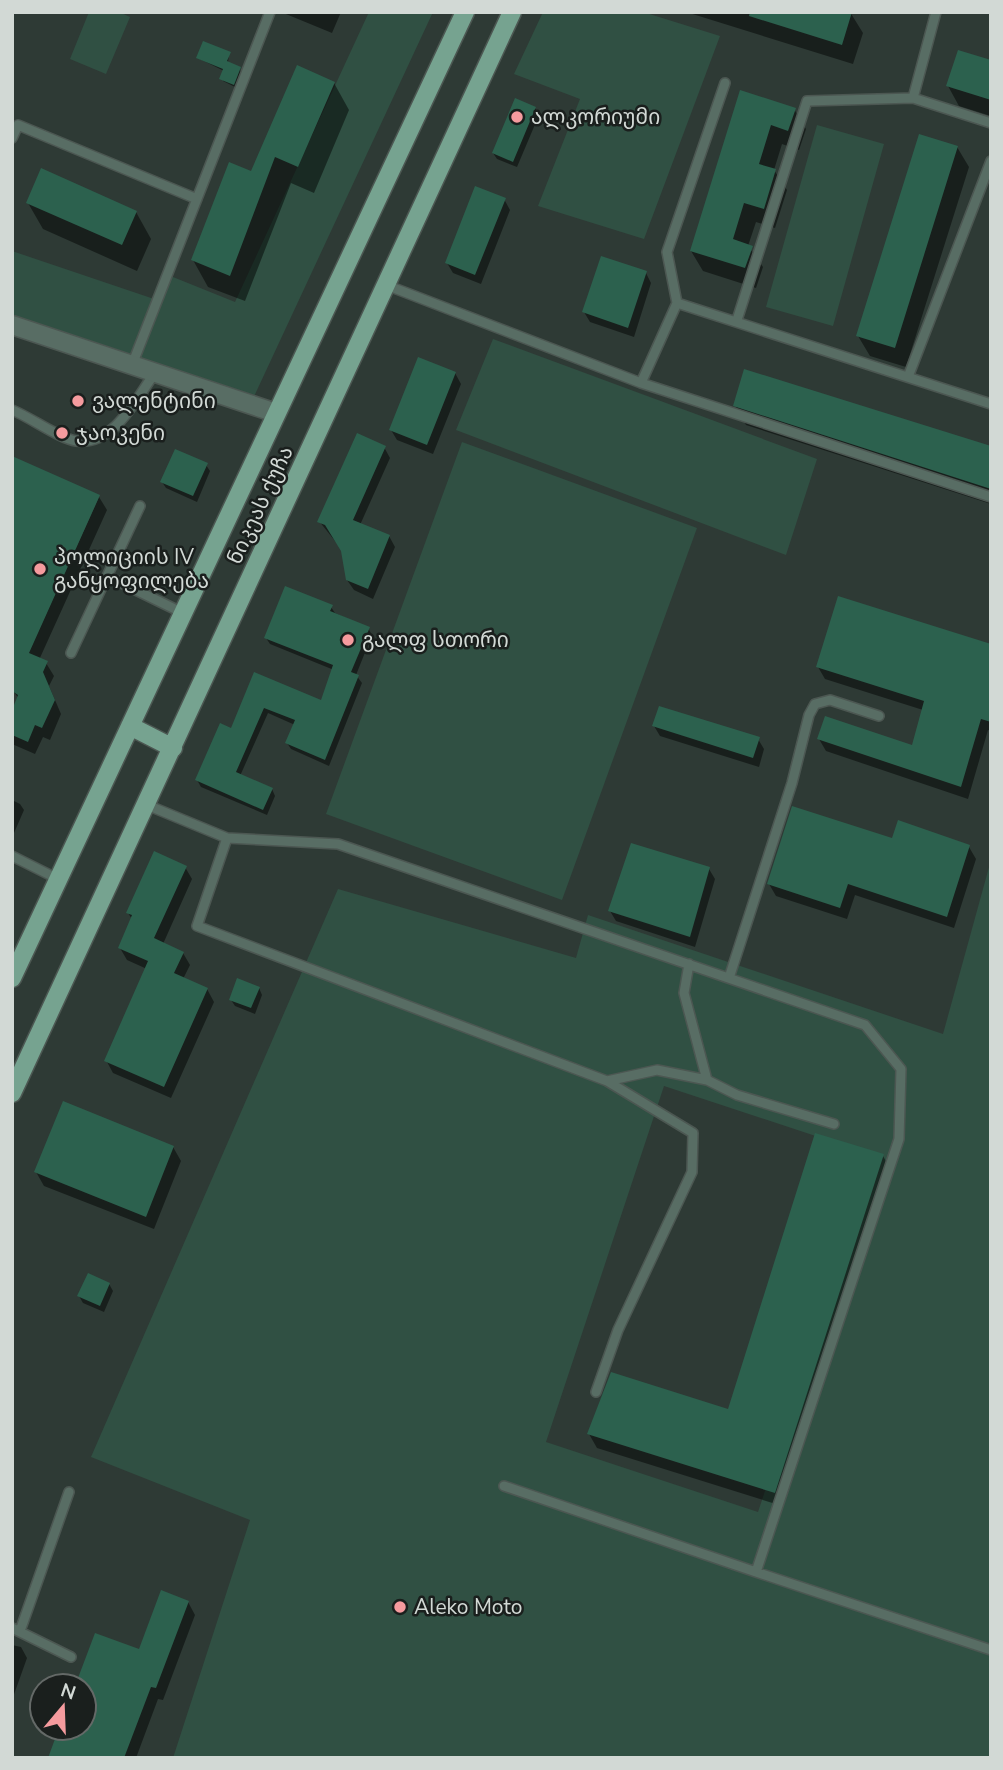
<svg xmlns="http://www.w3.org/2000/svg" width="1003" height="1770" viewBox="0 0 1003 1770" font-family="'Nunito Sans','Noto Sans Georgian',sans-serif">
<rect width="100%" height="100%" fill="#2e3a35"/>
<path fill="#305043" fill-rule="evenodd" d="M 89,12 L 119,12 L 130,17 L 106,74 L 70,59 Z
M 369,12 L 433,12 L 250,405 L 12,325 L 12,251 L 157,300 L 168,275 L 235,302 Z
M 543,12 L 643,12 L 720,36 L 644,239 L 538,206 L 580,99 L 514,74 Z
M 817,125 L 884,144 L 833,326 L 766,307 Z
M 493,339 L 817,459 L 786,555 L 456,430 Z
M 462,442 L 697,528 L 562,900 L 326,814 Z
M 991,860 L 991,1758 L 173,1758 L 250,1520 L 91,1457 L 338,889 L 576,958 L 588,915 L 943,1034 ZM 664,1086 L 876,1156 L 758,1512 L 546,1442 Z"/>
<path fill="#0007" d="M 281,12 L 341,12 L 332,33 Z
M 686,12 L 850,12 L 863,33 L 853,64 Z
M 229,53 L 228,63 L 241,71 L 235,87 L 223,81 L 224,71 L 198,58 Z
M 991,62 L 991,116 L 959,106 L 948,86 Z
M 334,83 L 349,110 L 314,193 L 291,183 L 245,301 L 208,287 L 193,260 L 252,174 Z
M 741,92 L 794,109 L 806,129 L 799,150 L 782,144 L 774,170 L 787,190 L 775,228 L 756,222 L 748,246 L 763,267 L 756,288 L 703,271 L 691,251 Z
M 535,108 L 539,115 L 517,167 L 497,159 L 493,153 Z
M 957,147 L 969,167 L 906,367 L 870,356 L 858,336 Z
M 504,199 L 510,210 L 481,284 L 453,273 L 447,263 Z
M 28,203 L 136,212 L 151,239 L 137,271 L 43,229 Z
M 646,273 L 651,283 L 634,337 L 590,322 L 584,312 Z
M 455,373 L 461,384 L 433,454 L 397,440 L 391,430 Z
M 735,405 L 991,448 L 991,504 L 746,425 Z
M 384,447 L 390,458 L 360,525 L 389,536 L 395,547 L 373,599 L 354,590 L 347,580 L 343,551 L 319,521 Z
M 206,465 L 210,471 L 197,502 L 166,488 L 162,482 Z
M 99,497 L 107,510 L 39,660 L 46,663 L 54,676 L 49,686 L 61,714 L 50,740 L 43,737 L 35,754 L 12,744 L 12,714 L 19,699 L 12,689 Z
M 331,607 L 335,613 L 368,628 L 372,635 L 356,675 L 362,683 L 329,766 L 291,749 L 287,743 L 295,725 L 268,713 L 240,776 L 272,789 L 275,796 L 267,815 L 201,787 L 197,780 L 232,730 L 255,675 L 322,702 L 334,670 L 270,644 L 266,638 Z
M 991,646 L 991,731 L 988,730 L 968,799 L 826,751 L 819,739 L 913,748 L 923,710 L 825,679 L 818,667 Z
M 654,726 L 758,739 L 764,749 L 759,767 L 660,736 Z
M 12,800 L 20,804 L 24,810 L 14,833 Z
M 893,841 L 969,847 L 976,859 L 954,928 L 855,895 L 847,919 L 776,896 L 769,884 Z
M 185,867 L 192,879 L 163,944 L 183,953 L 190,965 L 183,979 L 207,989 L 214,1002 L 171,1098 L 113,1073 L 106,1060 L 147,969 L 127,960 L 120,948 L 132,919 L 128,913 Z
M 709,869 L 715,879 L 695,947 L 616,921 L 610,911 Z
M 259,988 L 262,995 L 255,1014 L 235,1006 L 231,1000 Z
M 173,1147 L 181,1161 L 154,1229 L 44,1186 L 36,1172 Z
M 883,1156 L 891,1170 L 782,1506 L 597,1448 L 589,1434 L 729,1411 Z
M 109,1284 L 113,1291 L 104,1312 L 83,1303 L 79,1296 Z
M 188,1602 L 195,1615 L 163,1700 L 158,1699 L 136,1758 L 50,1758 L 61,1728 L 84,1728 L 84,1686 L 77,1686 L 140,1651 Z
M 12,1645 L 21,1647 L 27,1658 L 12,1700 Z"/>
<path fill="#2c614e" d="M 750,12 L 852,12 L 842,45 L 749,16 Z
M 203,41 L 231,52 L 227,61 L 241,67 L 234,85 L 219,79 L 223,69 L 196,58 Z
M 958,50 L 991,60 L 991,100 L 946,86 Z
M 297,65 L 335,82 L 298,167 L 275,157 L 230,276 L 191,260 L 229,162 L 251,171 Z
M 740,90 L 796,108 L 788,131 L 771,125 L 759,164 L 776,169 L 764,209 L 744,203 L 733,239 L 753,246 L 745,268 L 690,251 Z
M 515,98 L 536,107 L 513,162 L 492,153 Z
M 919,134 L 958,146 L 895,348 L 856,336 Z
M 41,168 L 137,211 L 122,245 L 26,203 Z
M 475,186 L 506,198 L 475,275 L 445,263 Z
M 601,256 L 647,271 L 628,328 L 582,312 Z
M 418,357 L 456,372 L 427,445 L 389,430 Z
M 744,369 L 991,446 L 991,489 L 733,406 Z
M 357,433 L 386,446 L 353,520 L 390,535 L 368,589 L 346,580 L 341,551 L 325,525 L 317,522 Z
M 175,449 L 208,463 L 193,496 L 160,482 Z
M 12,456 L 100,495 L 29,653 L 48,661 L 43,672 L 55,700 L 42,728 L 35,725 L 28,742 L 12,735 L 12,710 L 18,695 L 12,691 Z
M 285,586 L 333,605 L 330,611 L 370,627 L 351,672 L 359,675 L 325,760 L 285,743 L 295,720 L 264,708 L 236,772 L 273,788 L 263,810 L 195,780 L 220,723 L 231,728 L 254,672 L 321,700 L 333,665 L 264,638 Z
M 838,596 L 991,644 L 991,722 L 981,719 L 961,787 L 817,739 L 825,716 L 912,745 L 924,701 L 816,667 Z
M 659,706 L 760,737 L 753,758 L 652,726 Z
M 792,806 L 892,838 L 898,820 L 970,845 L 947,917 L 848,884 L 840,908 L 767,884 Z
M 631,843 L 710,867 L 690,937 L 608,911 Z
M 154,851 L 187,866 L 154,938 L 184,952 L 174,973 L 208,988 L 164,1087 L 104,1061 L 148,961 L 118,948 L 132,915 L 126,913 Z
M 237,978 L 260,987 L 251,1008 L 229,1000 Z
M 63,1101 L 174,1146 L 146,1217 L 34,1172 Z
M 815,1133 L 884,1154 L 775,1493 L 587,1434 L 611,1372 L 728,1409 Z
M 88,1273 L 110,1283 L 100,1306 L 77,1296 Z
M 161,1590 L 189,1601 L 156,1688 L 151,1687 L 124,1758 L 48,1758 L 59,1728 L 84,1728 L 84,1686 L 75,1686 L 95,1633 L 139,1649 Z"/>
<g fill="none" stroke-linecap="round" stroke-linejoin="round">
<g stroke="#4c5752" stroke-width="12">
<path id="service" d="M 913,98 L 936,12
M 12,138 L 18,125 L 197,199
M 386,285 L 641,383 L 991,497
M 677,303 L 667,252 L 725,83
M 737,320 L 807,101 L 913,98 L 991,123
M 132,365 L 270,12
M 908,377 L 991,161
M 641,383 L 677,303 L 991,404
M 12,410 C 30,417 60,439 76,441 C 115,446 136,398 155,373
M 107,576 L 183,613
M 71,653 L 140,506
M 147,805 L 227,838 L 338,844 L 865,1025 L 901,1069 L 899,1139 L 756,1572 L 991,1650
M 227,838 L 197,926 L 607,1081 L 657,1070 L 707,1080 L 737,1095 L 834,1124
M 12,856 L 58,879
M 689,964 L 684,993 L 707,1080
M 729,978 L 792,783 L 809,715 L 815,704 L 830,700 L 879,716
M 596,1392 L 618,1330 L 692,1172 L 693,1133 L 607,1081
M 504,1486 L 756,1572
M 12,1628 L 71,1657
M 20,1631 L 69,1492"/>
</g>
<g stroke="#4c5752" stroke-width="21">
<path id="minor" d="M 12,325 L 276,413"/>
</g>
<g stroke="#4c5752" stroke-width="21">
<path id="primary" d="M 130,726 L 173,748
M 12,978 L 465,12
M 12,1093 L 512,12"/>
</g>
<use href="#service" stroke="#586d64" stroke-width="9"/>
<use href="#minor" stroke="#586d64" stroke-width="18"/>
<use href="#primary" stroke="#76a390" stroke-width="18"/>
</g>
<g fill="#f59b9e" stroke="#1a1f1d" stroke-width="2.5">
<circle cx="517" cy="117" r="7"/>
<circle cx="78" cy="401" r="7"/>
<circle cx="62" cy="433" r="7"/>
<circle cx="40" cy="569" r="7"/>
<circle cx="348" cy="640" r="7"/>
<circle cx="400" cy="1607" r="7"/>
</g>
<g text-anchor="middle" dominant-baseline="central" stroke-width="5" stroke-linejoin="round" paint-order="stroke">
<g font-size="21" fill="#d2d9d5" stroke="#1a1f1d" text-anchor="start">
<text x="531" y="117">ალკორიუმი</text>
<text x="92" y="401">ვალენტინი</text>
<text x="76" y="433">ჯაოკენი</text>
<text x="54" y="557">პოლიციის IV<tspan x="54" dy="24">განყოფილება</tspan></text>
<text x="362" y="640">გალფ სთორი</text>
<text x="414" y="1607">Aleko Moto</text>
</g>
<g font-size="21" fill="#d2d9d5" stroke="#1a1f1d">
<text transform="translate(260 505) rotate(-65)">ნიკეას ქუჩა</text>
</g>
</g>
<rect width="1003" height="1770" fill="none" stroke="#d2d9d5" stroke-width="28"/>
<g transform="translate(63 1707) rotate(19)"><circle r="33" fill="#1a1f1d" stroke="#646967" stroke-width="2"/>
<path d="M0-5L12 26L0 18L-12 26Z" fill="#f59b9e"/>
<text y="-10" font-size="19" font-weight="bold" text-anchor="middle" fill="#d2d9d5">N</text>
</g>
</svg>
